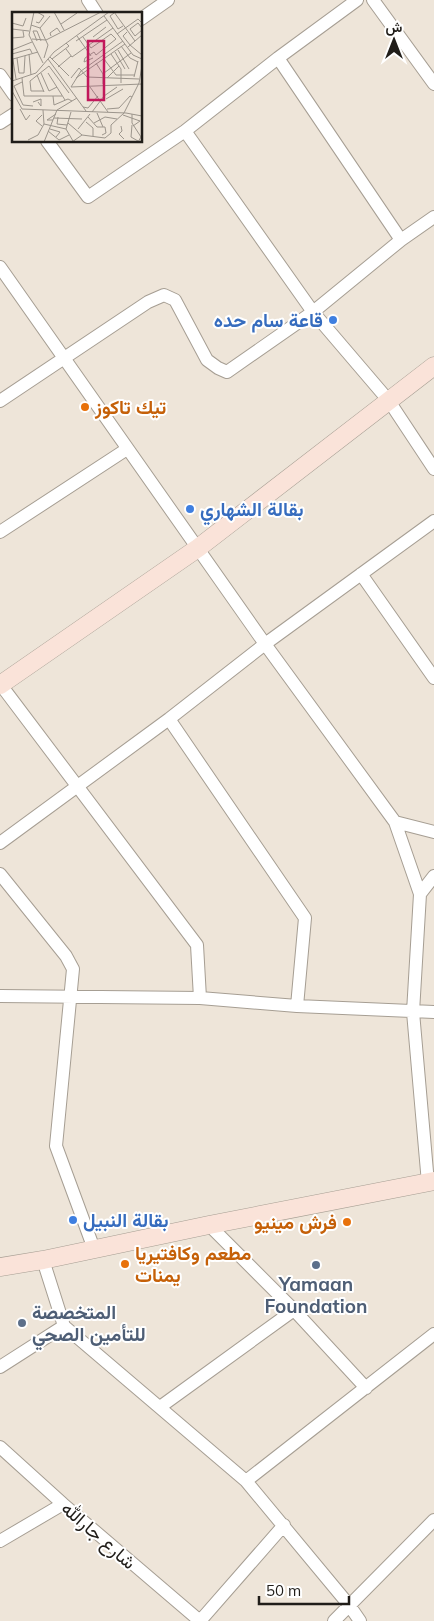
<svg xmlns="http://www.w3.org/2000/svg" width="434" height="1621" viewBox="0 0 434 1621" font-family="Mulish,Vazirmatn,sans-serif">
<rect width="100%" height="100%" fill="#eee5d9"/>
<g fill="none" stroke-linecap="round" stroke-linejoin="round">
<g stroke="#a69e93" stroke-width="14">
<path id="street" d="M 88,0 L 97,14
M 373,0 L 434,84
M 141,19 L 168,0
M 278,58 L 401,240
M 0,75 L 14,95
M 0,123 L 14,114
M 185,131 L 313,312 L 389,401 L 434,469
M 47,141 L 88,197 L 185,131 L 278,58 L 357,0
M 0,267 L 265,644 L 395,822 L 420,894 L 413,1012 L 428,1183
M 0,401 L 148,302 L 164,295 L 175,300 L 207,360 L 218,368 L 227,372 L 313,312 L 401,240 L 434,217
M 0,532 L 127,449
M 361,574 L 434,678
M 1,685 L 197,945 L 200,998
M 169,719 L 305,918 L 297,1006
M 395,822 L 434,832
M 0,843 L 169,719 L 265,644 L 434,521
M 0,874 L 66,956 L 73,969 L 56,1146 L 94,1249
M 420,894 L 434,876
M 0,996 L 200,998 L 297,1006 L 434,1012
M 209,1225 L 294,1310 L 366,1388
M 43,1260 L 64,1326 L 246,1481 L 349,1605 L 360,1621
M 0,1367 L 64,1326
M 160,1407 L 294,1310
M 0,1447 L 63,1504 L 200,1621
M 246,1481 L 434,1334
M 0,1541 L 63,1504
M 200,1621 L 284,1525
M 334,1621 L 434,1520"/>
</g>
<g stroke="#a69e93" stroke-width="19">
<path id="secondary" d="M 0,685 L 198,548 L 434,366
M 0,1267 L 43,1260 L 209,1225 L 434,1181"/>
</g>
<use href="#street" stroke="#fff" stroke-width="12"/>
<use href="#secondary" stroke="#fae3d9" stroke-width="18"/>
</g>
<g fill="#3f7fe0" stroke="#fff" stroke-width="2">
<circle cx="333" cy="320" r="5"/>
<circle cx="190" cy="509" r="5"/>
<circle cx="73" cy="1220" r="5"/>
</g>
<g fill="#e8710a" stroke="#fff" stroke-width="2">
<circle cx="85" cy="407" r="5"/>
<circle cx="347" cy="1222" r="5"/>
<circle cx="125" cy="1264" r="5"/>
</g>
<g fill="#5c6f8a" stroke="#fff" stroke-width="2">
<circle cx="316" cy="1265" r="5"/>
<circle cx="22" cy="1323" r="5"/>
</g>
<g text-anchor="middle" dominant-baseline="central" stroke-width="4" stroke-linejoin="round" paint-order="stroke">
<g font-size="19" font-weight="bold" fill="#366cbe" stroke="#fff" text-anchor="start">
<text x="323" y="320" text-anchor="end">قاعة سام حده</text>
<text x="200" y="509">بقالة الشهاري</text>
<text x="83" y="1220">بقالة النبيل</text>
</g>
<g font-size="19" font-weight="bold" fill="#c56008" stroke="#fff" text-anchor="start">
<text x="95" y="407">تيك تاكوز</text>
<text x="337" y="1222" text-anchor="end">فرش مينيو</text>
<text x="135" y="1253">مطعم وكافتيريا<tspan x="135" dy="22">يمنات</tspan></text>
</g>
<g font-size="19" font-weight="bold" fill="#4e5e75" stroke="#fff">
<text x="316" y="1284">Yamaan<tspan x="316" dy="22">Foundation</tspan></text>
<text x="32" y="1312" text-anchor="start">المتخصصة<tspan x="32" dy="22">للتأمين الصحي</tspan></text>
</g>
<g font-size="19" fill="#201d19" stroke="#fff">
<text transform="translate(99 1535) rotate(41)">شارع جارالله</text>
</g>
</g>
<g transform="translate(12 12)">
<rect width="130" height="130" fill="#eee5d9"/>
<path fill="none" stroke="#9c958c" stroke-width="1" d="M 22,0 L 17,23 L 31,51M 42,0 L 52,18M 102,0 L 123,29M 102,1 L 98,4 L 106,17 L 111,14M 92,4 L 121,43 L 130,47M 24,10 L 27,11 L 32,4 L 25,0M 0,11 L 11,14 L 14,6M 49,12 L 65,1M 19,13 L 28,16 L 38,4M 28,16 L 36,33 L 32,46M 130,16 L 126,11 L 118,17 L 123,24 L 130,18M 0,17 L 17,19M 115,20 L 111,24 L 118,33M 105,22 L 126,7 L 130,11M 39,24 L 38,21 L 45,16 L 48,20M 65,24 L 79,44M 71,25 L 79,36 L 99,22 L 104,27 L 84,43 L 82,40 L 73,46 L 72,50 L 81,46M 81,25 L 94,15M 0,26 L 12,25 L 11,19M 20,27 L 34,28 L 89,0M 25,29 L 21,19 L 25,19 L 29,29M 64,29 L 95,8M 118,33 L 130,43M 109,34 L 118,46 L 126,50M 116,35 L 130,23M 54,37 L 60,45 L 101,16M 0,38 L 20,30M 106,38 L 117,57M 103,40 L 113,57M 0,42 L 4,67M 0,42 L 18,37 L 20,41M 17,42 L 19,63M 99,42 L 109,57 L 109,71M 38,45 L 57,64M 5,46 L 7,61 L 12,61 L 13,44M 1,47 L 26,40M 36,47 L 74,99M 40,47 L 57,34 L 54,31M 92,47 L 104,63 L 123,63M 84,51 L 91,62 L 91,72M 46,55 L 59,44M 29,61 L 37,79 L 45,75M 36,61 L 53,88M 92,61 L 119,41M 25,63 L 32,80M 122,65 L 126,49M 10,66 L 12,84 L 50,84M 59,66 L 67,56 L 75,65 L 127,67M 64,66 L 113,32M 95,66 L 107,54M 0,69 L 24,61 L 42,40 L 97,0M 10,70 L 2,74 L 11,93 L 21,94M 59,75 L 130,72M 59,75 L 69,59 L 111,29M 78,75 L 96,100M 0,79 L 10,97 L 114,101 L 130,104M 32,79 L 19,79 L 18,69 L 37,54 L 57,81M 41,84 L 42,93 L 56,87 L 60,89M 94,87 L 111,77M 21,90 L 29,87 L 29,94 L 26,90M 71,95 L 76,96 L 86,84M 8,97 L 14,108 L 18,103M 95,97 L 107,96 L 118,84 L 120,85M 31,98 L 32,112 L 54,117M 59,100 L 54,117 L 61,129M 80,100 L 92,84 L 105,75M 85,101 L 91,115M 112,101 L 127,71 L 130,54M 120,102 L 120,111 L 129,125 L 126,130M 30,103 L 24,109 L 30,114M 111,103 L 128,109 L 121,114M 46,105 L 45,112 L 55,113M 76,105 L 85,115 L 93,115 L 94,121 L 90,123M 42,106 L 70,107M 41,108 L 35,108 L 44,102M 74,110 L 81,116 L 81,124M 56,111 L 70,123M 82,111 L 93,105 L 105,107M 120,113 L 119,125 L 126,129M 109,114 L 110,119 L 107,122 L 112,127M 38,117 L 48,120 L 44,125M 66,117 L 78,102M 36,119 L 47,128 L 57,123M 16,128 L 26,123 L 32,112M 32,130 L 45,98 L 65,86M 60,130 L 70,123 L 93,126 L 99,121 L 99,113 L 112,101"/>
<path fill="#c2185b" fill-opacity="0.15" stroke="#c2185b" stroke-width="2.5" d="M 76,29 L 92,29 L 92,88 L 76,88 Z"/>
<rect width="130" height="130" fill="none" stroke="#201d19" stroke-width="2.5"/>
</g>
<g transform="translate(394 40)" stroke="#ffffff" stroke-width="4" paint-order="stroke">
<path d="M0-4L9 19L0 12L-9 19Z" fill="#201d19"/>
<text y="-8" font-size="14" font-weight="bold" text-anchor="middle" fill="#201d19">ش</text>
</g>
<path d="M259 1596v8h90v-8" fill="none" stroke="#201d19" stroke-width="2.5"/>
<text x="266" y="1596" font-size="15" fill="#201d19" stroke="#ffffff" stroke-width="4" paint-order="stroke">50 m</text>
</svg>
